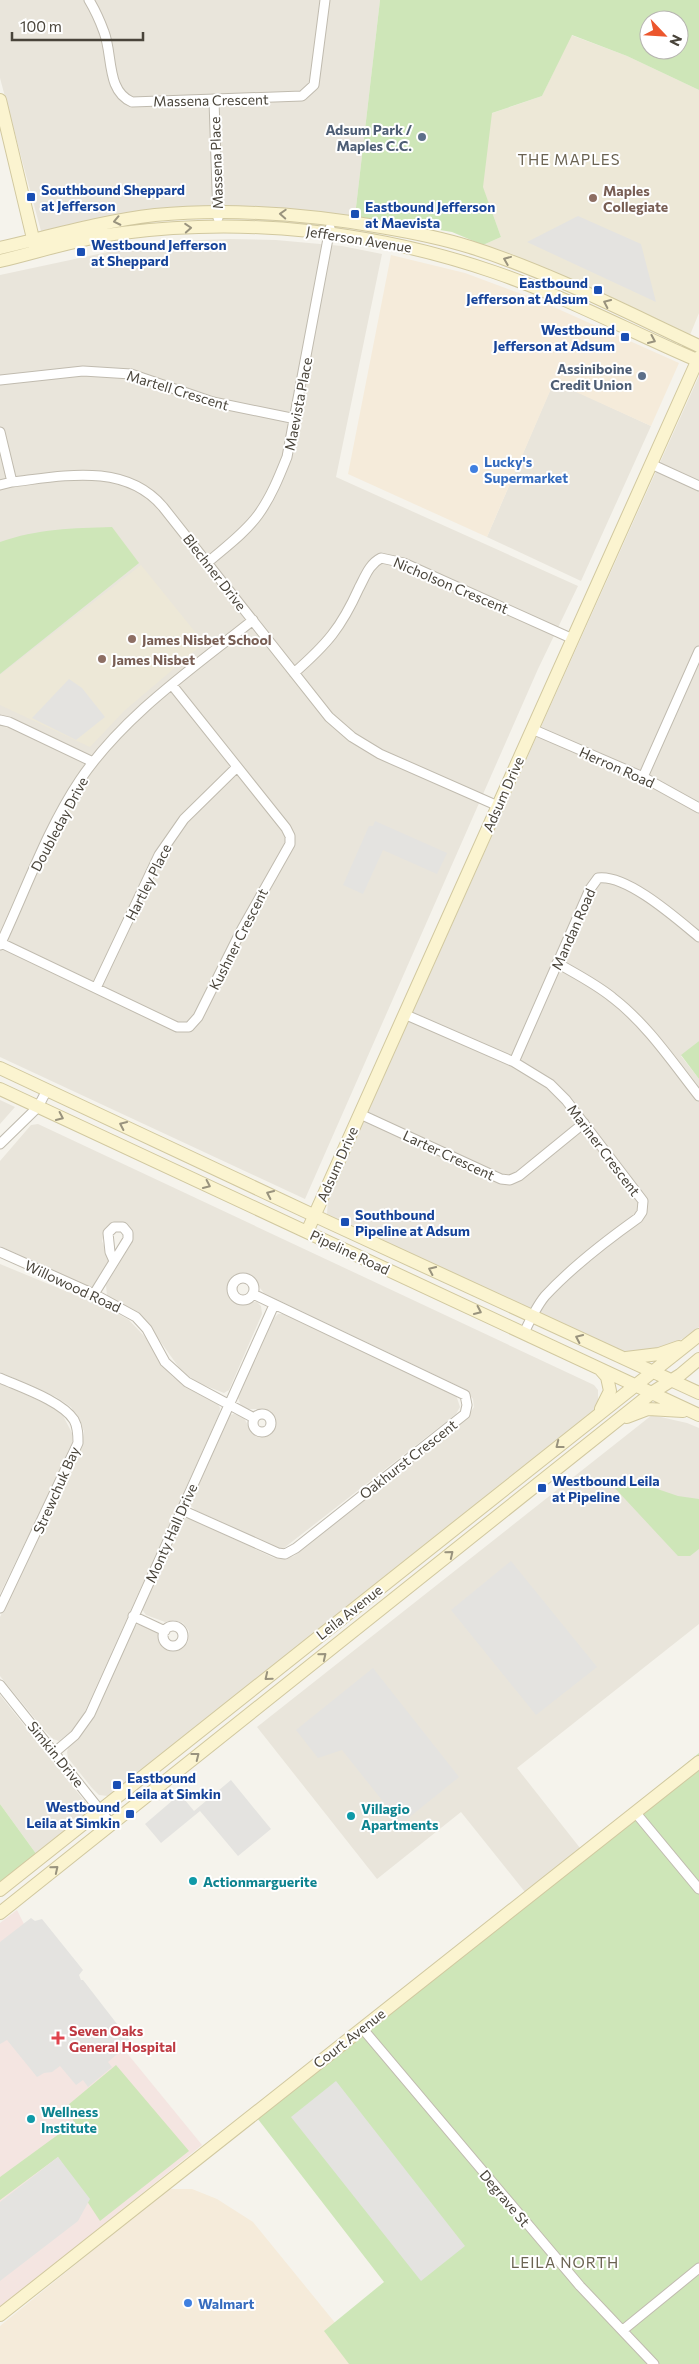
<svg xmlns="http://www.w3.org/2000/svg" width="699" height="2364" viewBox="0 0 699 2364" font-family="Commissioner,sans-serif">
<rect width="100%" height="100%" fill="#f5f3ec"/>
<path fill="#e9e5db" d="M 0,0 L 380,0 L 355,216 L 330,213 L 235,207 L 150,211 L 41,231 L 0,78 Z
M 229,239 L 276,240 L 342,246 L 382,254 L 336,477 L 578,586 L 538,669 L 305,1199 L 0,1057 L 0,275 L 131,247 L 173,241 Z
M 699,376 L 699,1041 L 681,1056 L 699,1079 L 699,1327 L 684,1338 L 664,1348 L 623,1353 L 335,1221 L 327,1214 L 328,1200 Z
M 554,381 L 651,426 L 581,581 L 487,537 Z
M 0,1100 L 15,1107 L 0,1124 Z
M 38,1124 L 594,1385 L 598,1390 L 598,1402 L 593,1412 L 113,1795 L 108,1796 L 99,1795 L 92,1788 L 68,1758 L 67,1752 L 69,1745 L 80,1736 L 91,1715 L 132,1628 L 138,1624 L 160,1633 L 163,1643 L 170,1649 L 182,1648 L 188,1642 L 189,1631 L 183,1623 L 174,1620 L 165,1622 L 146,1615 L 141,1608 L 179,1522 L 185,1518 L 191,1519 L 274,1558 L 284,1559 L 294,1556 L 468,1416 L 474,1407 L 473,1399 L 465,1389 L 264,1293 L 251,1277 L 240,1273 L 231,1280 L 228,1290 L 231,1299 L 239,1302 L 257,1302 L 261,1306 L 262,1314 L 229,1390 L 224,1393 L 196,1382 L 180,1369 L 150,1327 L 130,1310 L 107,1296 L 106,1285 L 132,1243 L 132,1231 L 123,1222 L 112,1222 L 106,1228 L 102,1241 L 110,1260 L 97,1285 L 91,1288 L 0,1246 L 0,1161 L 31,1125 Z
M 0,1264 L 109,1309 L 129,1320 L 146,1338 L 162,1365 L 173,1377 L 218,1404 L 220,1408 L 219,1414 L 82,1718 L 75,1728 L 59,1741 L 53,1739 L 45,1731 L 0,1676 L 0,1617 L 82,1444 L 84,1431 L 71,1407 L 56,1397 L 0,1372 Z
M 278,1314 L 283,1314 L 456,1395 L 460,1407 L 456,1414 L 284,1548 L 278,1548 L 195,1510 L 190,1505 L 229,1415 L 234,1414 L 243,1416 L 252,1433 L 260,1436 L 267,1435 L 272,1431 L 275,1422 L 272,1415 L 265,1409 L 248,1409 L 241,1406 L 237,1395 L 273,1319 Z
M 0,1383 L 60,1410 L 72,1433 L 72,1446 L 0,1594 Z
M 652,1415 L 687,1423 L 699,1428 L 699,1624 L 517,1768 L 580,1848 L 525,1892 L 461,1812 L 377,1879 L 257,1727 Z
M 0,1695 L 86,1803 L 88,1811 L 85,1817 L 37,1855 L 0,1804 Z"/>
<path fill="#f5ebda" d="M 391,255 L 465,273 L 538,300 L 679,363 L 651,426 L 554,382 L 487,537 L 348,474 Z
M 168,2189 L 192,2189 L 217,2199 L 253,2222 L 367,2362 L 366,2364 L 0,2364 L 0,2326 Z"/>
<path fill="#ede8d7" d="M 571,35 L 627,56 L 699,90 L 699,313 L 690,335 L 483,245 L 501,237 L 472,158 L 484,116 L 542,96 Z
M 141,565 L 204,643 L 124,711 L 90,747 L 0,705 L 0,675 Z"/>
<path fill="#f4e5e1" d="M 17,1910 L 28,1932 L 202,2145 L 0,2308 L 0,1923 Z"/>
<path fill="#cee6b8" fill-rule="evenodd" d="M 380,0 L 699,0 L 699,90 L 627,56 L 572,35 L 542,96 L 492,113 L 483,187 L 501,237 L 483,245 L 452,232 L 355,216 ZM 649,20 L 679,20 L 679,50 L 649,50 Z
M 112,527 L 139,563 L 0,674 L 0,542 C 37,529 73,528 112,527 Z
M 699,1041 L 699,1079 L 681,1055 Z
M 628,1479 L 678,1496 L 699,1499 L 699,1549 L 690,1556 L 678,1556 L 612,1485 Z
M 699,1753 L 699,2364 L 349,2364 L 324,2331 L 384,2282 L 254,2114 Z
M 0,1804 L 37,1855 L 0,1885 Z
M 116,2065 L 189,2151 L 100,2221 L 58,2157 L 0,2200 L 0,2177 L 74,2123 L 68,2105 Z"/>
<path fill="#e4e3e0" d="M 578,216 L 641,244 L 656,302 L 527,242 Z
M 69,679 L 82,688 L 105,717 L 76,740 L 32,718 Z
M 375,821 L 447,853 L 437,874 L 383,850 L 363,894 L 343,885 L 369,826 L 373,826 Z
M 511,1561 L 597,1667 L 536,1715 L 451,1610 Z
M 373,1668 L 459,1777 L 401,1824 L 342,1750 L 318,1758 L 296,1730 Z
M 231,1780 L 271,1829 L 238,1856 L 200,1811 L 161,1843 L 145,1824 L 180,1794 L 194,1811 Z
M 31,1918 L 35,1921 L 42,1919 L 83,1970 L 79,1975 L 81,1980 L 83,1980 L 131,2042 L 108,2062 L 112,2067 L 88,2087 L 83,2080 L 76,2085 L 60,2066 L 52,2072 L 44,2073 L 37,2077 L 7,2040 L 0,2044 L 0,1942 Z
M 336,2081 L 465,2246 L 421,2281 L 291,2117 Z
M 58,2157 L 90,2199 L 78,2221 L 0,2281 L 0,2202 Z"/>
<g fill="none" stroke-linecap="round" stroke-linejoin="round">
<g stroke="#c0bbaf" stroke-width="11">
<path id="street" d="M 89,0 C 95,10 100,21 104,32 C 113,55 106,91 132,102 L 302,96 L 314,85 L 325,0
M 214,101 L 218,218
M 0,380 L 83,371 L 131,374 L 213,402 L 296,419
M 0,432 L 12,482
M 651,464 L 699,486
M 0,485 L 12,482 C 63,476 125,462 163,507 L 329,717 L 352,737 L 380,754 L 498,806
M 207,563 C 224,548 244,534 258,515 C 271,497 279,477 287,457 L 330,228
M 294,673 C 327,644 341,628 359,588 C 365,577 369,564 381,558 L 404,563 L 573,639
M 0,720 L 9,722 L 93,762
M 532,729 L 643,777 L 699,808
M 643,777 L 699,651
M 1,943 L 177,1027 L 189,1027 L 198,1017 L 242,929 L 290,844 L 290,836 L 286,828 L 172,685
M 0,945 C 26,890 46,831 80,780 C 124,715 192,669 253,620
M 557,963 C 576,974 596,984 613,998 C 647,1024 673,1063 699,1096
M 96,988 L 159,855 L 184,819 L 237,767
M 404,1014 L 514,1062 L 550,1084 L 566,1100 L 643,1201 L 642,1212 L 638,1218 C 607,1240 571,1268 545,1296 C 536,1307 530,1320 524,1333
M 514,1062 L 590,889 L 598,878 C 627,874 677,919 699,937
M 360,1114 L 501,1179 L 510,1180 L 519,1176 L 584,1123
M 0,1144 L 38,1107 L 47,1090
M 0,1252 L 94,1294 L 136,1317 L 147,1329 L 165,1362 L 187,1382 L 254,1418
M232 1289a11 11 0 1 1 22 0a11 11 0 1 1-22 0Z
M 94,1294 L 128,1239 L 128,1233 L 123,1227 L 114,1227 L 108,1233 L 110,1252 L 114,1261
M 0,1378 C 20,1387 62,1401 74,1420 C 78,1427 78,1435 78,1443 L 0,1608
M253 1423a9 9 0 1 1 18 0a9 9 0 1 1-18 0Z
M 182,1510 L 278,1553 L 285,1554 L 296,1548 L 465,1414 L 467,1405 L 465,1395 L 253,1294
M 133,1616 L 165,1631
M163 1636a10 10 0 1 1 20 0a10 10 0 1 1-20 0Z
M 0,1685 L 111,1824
M 55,1752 L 75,1735 L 90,1714 L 274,1305
M 635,1812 L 699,1889
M 362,2028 L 580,2286 L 654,2364
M 623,2330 L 699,2268"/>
</g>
<g stroke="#d1c89f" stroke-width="14">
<path id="secondary" d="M 0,100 L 35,247
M 0,248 C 51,236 103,221 155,215 C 231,208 307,214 381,227 C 411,232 441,238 470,247 C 549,272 624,311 699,346
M 0,261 C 38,252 84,237 122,233 C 247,217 375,231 494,272 C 564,296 631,332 699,361
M 0,1068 L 328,1222 L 699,1393
M 0,1089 L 699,1415
M 307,1232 L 699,357
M 626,1358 L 659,1354 L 679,1347
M 600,1369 L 607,1377 L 610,1391 L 601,1409
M 627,1417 L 648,1409 L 683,1411
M 0,1890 L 699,1335
M 0,1913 L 653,1392 L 680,1375 L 699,1359
M 0,2315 L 699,1762"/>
</g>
<use href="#street" stroke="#fff" stroke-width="9"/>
<use href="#secondary" stroke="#fbf4d0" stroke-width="12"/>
</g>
<defs><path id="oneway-chevron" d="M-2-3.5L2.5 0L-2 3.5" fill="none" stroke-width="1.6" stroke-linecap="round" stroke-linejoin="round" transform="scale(1.25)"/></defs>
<g stroke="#99937e">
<use href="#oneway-chevron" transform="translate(283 214) rotate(-177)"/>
<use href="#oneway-chevron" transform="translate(117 221) rotate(168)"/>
<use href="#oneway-chevron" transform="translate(188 228) rotate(-4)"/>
<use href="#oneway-chevron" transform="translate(507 260) rotate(-158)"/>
<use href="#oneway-chevron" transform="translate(607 303) rotate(-155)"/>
<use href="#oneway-chevron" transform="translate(652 340) rotate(24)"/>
<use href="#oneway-chevron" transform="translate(60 1117) rotate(25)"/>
<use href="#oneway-chevron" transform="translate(123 1125) rotate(-155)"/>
<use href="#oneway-chevron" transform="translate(207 1185) rotate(25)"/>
<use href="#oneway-chevron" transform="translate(270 1194) rotate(-155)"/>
<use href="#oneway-chevron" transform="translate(432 1270) rotate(-155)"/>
<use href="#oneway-chevron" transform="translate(478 1311) rotate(25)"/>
<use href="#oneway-chevron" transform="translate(579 1338) rotate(-155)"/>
<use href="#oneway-chevron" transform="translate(559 1445) rotate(142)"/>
<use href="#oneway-chevron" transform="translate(450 1554) rotate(-39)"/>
<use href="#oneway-chevron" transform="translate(323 1656) rotate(-39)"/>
<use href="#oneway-chevron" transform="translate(268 1677) rotate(141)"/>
<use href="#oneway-chevron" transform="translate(196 1756) rotate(-38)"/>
<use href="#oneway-chevron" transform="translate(55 1869) rotate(-39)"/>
</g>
<g fill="#5c6f8a" stroke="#fff" stroke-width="2">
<circle cx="422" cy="137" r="5"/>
<circle cx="642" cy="376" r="5"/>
</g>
<g fill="#1a4fb4" stroke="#fff" stroke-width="2">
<rect x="26" y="192" width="10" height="10" rx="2.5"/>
<rect x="350" y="209" width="10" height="10" rx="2.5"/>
<rect x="76" y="247" width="10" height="10" rx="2.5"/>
<rect x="593" y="285" width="10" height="10" rx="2.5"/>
<rect x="620" y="332" width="10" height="10" rx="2.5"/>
<rect x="340" y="1217" width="10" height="10" rx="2.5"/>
<rect x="537" y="1483" width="10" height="10" rx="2.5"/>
<rect x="112" y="1780" width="10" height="10" rx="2.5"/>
<rect x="125" y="1809" width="10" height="10" rx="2.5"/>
</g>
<g fill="#8d6e63" stroke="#fff" stroke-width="2">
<circle cx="593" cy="198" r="5"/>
<circle cx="132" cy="639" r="5"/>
<circle cx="102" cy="659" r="5"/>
</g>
<g fill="#3f7fe0" stroke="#fff" stroke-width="2">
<circle cx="474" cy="469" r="5"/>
<circle cx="188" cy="2303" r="5"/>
</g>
<g fill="#0f9aa8" stroke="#fff" stroke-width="2">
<circle cx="351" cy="1816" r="5"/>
<circle cx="193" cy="1881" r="5"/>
<circle cx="31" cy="2119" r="5"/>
</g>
<path fill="#e0444e" stroke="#fff" stroke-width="2" d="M55.5 2030.5h5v5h5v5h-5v5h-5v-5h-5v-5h5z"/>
<g text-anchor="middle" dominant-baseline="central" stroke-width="4" stroke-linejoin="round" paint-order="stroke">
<g font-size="14" fill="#49443a" stroke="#fff">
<text transform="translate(211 100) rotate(-1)">Massena Crescent</text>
<text transform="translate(216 163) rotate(-92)">Massena Place</text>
<text transform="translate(359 239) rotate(9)">Jefferson Avenue</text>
<text transform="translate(178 390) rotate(17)">Martell Crescent</text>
<text transform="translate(298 404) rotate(-79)">Maevista Place</text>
<text transform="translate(215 572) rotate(52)">Blechner Drive</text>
<text transform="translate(451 585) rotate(23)">Nicholson Crescent</text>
<text transform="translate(617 767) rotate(24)">Herron Road</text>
<text transform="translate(503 794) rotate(-66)">Adsum Drive</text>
<text transform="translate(59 824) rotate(-62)">Doubleday Drive</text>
<text transform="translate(148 882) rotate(-63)">Hartley Place</text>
<text transform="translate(573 929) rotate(-66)">Mandan Road</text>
<text transform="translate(238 939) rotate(-63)">Kushner Crescent</text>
<text transform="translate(604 1150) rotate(53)">Mariner Crescent</text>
<text transform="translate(449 1155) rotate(25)">Larter Crescent</text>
<text transform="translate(337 1164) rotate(-66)">Adsum Drive</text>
<text transform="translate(350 1252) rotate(25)">Pipeline Road</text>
<text transform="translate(73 1286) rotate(25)">Willowood Road</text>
<text transform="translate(408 1459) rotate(-38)">Oakhurst Crescent</text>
<text transform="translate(56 1490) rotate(-66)">Strewchuk Bay</text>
<text transform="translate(171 1533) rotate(-66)">Monty Hall Drive</text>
<text transform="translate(349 1612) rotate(-38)">Leila Avenue</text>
<text transform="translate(56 1754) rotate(51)">Simkin Drive</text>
<text transform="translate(349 2038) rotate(-38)">Court Avenue</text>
<text transform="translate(505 2198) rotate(50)">Degrave St</text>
</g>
<g font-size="14" font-weight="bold" fill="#4e5e75" stroke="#fff" text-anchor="end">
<text x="412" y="129">Adsum Park /<tspan x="412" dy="16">Maples C.C.</tspan></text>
<text x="632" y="368">Assiniboine<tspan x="632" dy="16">Credit Union</tspan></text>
</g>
<g font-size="14" font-weight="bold" fill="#164399" stroke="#fff" text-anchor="start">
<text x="41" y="189">Southbound Sheppard<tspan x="41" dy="16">at Jefferson</tspan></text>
<text x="365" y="206">Eastbound Jefferson<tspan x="365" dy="16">at Maevista</tspan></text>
<text x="91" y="244">Westbound Jefferson<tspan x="91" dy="16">at Sheppard</tspan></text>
<text x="588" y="282" text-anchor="end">Eastbound<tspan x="588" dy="16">Jefferson at Adsum</tspan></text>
<text x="615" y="329" text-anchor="end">Westbound<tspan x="615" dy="16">Jefferson at Adsum</tspan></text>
<text x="355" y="1214">Southbound<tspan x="355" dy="16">Pipeline at Adsum</tspan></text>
<text x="552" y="1480">Westbound Leila<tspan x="552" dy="16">at Pipeline</tspan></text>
<text x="127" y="1777">Eastbound<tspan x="127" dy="16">Leila at Simkin</tspan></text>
<text x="120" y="1806" text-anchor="end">Westbound<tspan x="120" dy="16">Leila at Simkin</tspan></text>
</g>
<g font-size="14" font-weight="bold" fill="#785e54" stroke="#fff" text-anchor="start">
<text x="603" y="190">Maples<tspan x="603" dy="16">Collegiate</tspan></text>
<text x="142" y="639">James Nisbet School</text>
<text x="112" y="659">James Nisbet</text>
</g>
<g font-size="14" font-weight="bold" fill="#366cbe" stroke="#fff" text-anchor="start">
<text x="484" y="461">Lucky's<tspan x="484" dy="16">Supermarket</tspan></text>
<text x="198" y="2303">Walmart</text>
</g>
<g font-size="14" font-weight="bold" fill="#0d838f" stroke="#fff" text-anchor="start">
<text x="361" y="1808">Villagio<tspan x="361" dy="16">Apartments</tspan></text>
<text x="203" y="1881">Actionmarguerite</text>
<text x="41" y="2111">Wellness<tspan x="41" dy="16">Institute</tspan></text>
</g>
<g font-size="14" font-weight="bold" fill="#be3a42" stroke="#fff" text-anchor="start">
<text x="69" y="2030">Seven Oaks<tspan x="69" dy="16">General Hospital</tspan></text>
</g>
<g font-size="15" letter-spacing="1" fill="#6b6352" stroke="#fff">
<text x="569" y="159">THE MAPLES</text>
<text x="565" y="2262">LEILA NORTH</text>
</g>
</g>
<g transform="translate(664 35) rotate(115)"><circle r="24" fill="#ffffff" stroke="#b6b4b0"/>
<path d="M0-4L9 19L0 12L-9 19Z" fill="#ec562d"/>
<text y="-8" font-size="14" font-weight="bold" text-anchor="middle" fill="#49443a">N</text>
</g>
<path d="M12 32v8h131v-8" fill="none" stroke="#49443a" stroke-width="2.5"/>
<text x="20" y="32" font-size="15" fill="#49443a" stroke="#ffffff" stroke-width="4" paint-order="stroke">100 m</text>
</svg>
